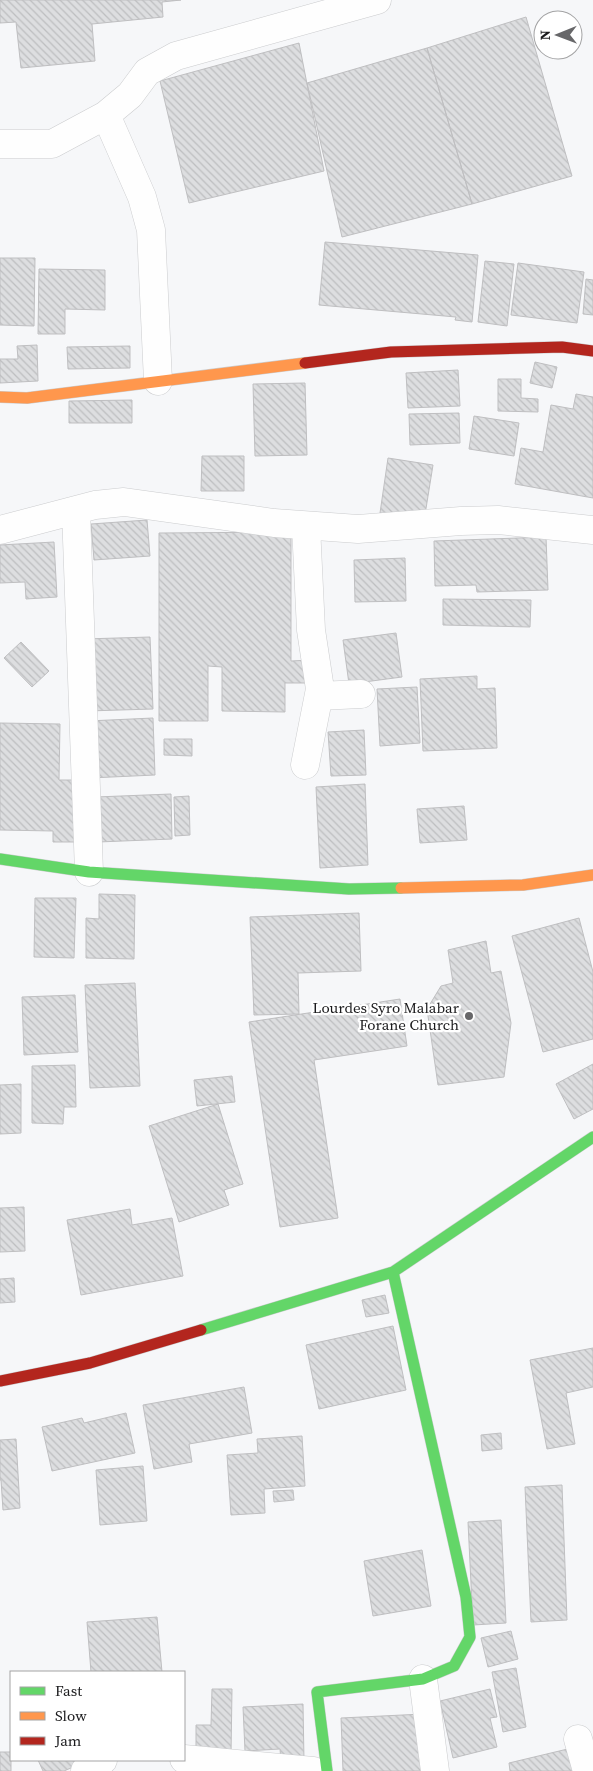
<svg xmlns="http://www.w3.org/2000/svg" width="593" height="1771" viewBox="0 0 593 1771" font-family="'Source Serif 4',serif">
<defs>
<pattern id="building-back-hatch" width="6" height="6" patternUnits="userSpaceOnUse" patternTransform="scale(1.25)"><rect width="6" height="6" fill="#dddee0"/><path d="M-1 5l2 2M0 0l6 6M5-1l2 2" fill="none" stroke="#bdbec0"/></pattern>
</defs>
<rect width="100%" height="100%" fill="#f6f7f9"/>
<path fill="url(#building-back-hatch)" stroke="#bfbfc1" d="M 0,0 L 181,0 L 162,2 L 163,17 L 92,24 L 95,61 L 21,68 L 16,22 L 0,23 Z
M 526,17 L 572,176 L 472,204 L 427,48 Z
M 299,43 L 324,171 L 189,203 L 160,81 Z
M 427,48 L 472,204 L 342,237 L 307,83 Z
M 325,242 L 478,255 L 472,322 L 455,320 L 456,317 L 319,305 Z
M 0,258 L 35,258 L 34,326 L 0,325 Z
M 485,261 L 514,264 L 507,326 L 478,322 Z
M 518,263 L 584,272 L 577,323 L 511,315 Z
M 39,269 L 105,270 L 105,310 L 65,309 L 65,334 L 38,334 Z
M 586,279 L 593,280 L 593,315 L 583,314 Z
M 37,345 L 38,381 L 0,383 L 0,359 L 18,359 L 17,346 Z
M 130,346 L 130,368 L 68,369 L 67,347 Z
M 535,362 L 557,367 L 552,388 L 530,383 Z
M 458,370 L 460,406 L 408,408 L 406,373 Z
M 498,379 L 521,379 L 521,398 L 538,399 L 538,412 L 498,411 Z
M 305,383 L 307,455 L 255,456 L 253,384 Z
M 576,394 L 593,397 L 593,498 L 515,484 L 521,448 L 543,452 L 551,405 L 573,409 Z
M 132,400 L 132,423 L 69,423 L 69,401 Z
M 459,413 L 460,443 L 410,445 L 409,414 Z
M 474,416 L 519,423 L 514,456 L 469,449 Z
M 202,456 L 244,456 L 244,491 L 201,491 Z
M 388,458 L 433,465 L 424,521 L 380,513 Z
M 147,520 L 150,556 L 94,560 L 91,524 Z
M 291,532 L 291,661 L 310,660 L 310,683 L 285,683 L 285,712 L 222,711 L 222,667 L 208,666 L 208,721 L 159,721 L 159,533 Z
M 546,537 L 548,590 L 477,592 L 476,585 L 435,586 L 434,541 Z
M 54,542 L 57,597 L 26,599 L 25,582 L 0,583 L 0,545 Z
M 405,558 L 406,601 L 355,602 L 354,560 Z
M 443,599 L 531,600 L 530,627 L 443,625 Z
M 396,633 L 402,677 L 349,684 L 343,640 Z
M 150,637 L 153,709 L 87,711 L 84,639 Z
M 21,642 L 49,671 L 32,687 L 4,658 Z
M 477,676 L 477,689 L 495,688 L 497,748 L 423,751 L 420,679 Z
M 417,687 L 420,743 L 380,746 L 377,689 Z
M 153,718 L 155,775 L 90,778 L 88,721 Z
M 0,723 L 60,724 L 59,780 L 80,780 L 79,842 L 53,842 L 53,831 L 0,830 Z
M 364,730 L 366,775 L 331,776 L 328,732 Z
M 164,739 L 192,739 L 192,756 L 164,755 Z
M 365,784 L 368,865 L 320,868 L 316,787 Z
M 171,794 L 172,839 L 98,842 L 96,797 Z
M 189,796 L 190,835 L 175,836 L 174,797 Z
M 464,806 L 467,840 L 420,843 L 417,809 Z
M 99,894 L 135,895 L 134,959 L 86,958 L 86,918 L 99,919 Z
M 35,898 L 76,898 L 74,958 L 34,957 Z
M 359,913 L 361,971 L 298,973 L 299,1014 L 254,1015 L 250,917 Z
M 579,918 L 593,972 L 593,1039 L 543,1052 L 512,936 Z
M 486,941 L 491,973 L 501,971 L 511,1023 L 504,1077 L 438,1085 L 427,1009 L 441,986 L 453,983 L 448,950 Z
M 135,983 L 140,1086 L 90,1088 L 85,985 Z
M 75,995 L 78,1052 L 24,1055 L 22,997 Z
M 400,999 L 407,1046 L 314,1060 L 338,1218 L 280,1227 L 249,1022 Z
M 593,1064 L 593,1109 L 574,1119 L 556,1084 Z
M 75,1065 L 76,1107 L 64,1107 L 63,1124 L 32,1123 L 32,1066 Z
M 232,1076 L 235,1102 L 197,1106 L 194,1080 Z
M 21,1084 L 21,1133 L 0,1134 L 0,1085 Z
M 218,1104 L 243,1184 L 224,1190 L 229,1205 L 179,1222 L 149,1126 Z
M 24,1207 L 25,1251 L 0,1252 L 0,1208 Z
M 130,1209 L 132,1225 L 172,1218 L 183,1276 L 81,1295 L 67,1220 Z
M 14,1278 L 15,1302 L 0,1303 L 0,1279 Z
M 385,1295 L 389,1313 L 366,1317 L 362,1300 Z
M 393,1326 L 406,1390 L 319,1409 L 306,1345 Z
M 593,1348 L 593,1387 L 566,1393 L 575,1444 L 547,1449 L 530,1360 Z
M 244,1387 L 252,1433 L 189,1444 L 192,1462 L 154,1469 L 143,1405 Z
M 126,1413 L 135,1453 L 52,1471 L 42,1427 L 82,1418 L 84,1423 Z
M 501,1433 L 502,1449 L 482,1451 L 481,1435 Z
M 302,1436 L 305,1486 L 264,1489 L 265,1513 L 231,1515 L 227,1455 L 258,1453 L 257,1439 Z
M 16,1439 L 20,1508 L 3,1510 L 1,1480 L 0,1480 L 0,1440 Z
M 143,1466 L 147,1521 L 100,1525 L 96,1470 Z
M 562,1485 L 567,1620 L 531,1622 L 525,1487 Z
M 293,1490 L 294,1500 L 274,1502 L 273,1491 Z
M 501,1520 L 506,1623 L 473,1625 L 468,1522 Z
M 422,1550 L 431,1606 L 373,1616 L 364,1561 Z
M 157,1617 L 162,1672 L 91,1672 L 87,1622 Z
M 511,1631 L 518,1659 L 488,1667 L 481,1638 Z
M 516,1668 L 526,1727 L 503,1732 L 492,1672 Z
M 212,1689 L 232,1689 L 231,1755 L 196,1754 L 196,1725 L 211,1725 Z
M 490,1689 L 497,1717 L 490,1718 L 497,1747 L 453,1758 L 440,1701 Z
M 303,1704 L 304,1761 L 281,1761 L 280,1749 L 245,1751 L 243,1707 Z
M 423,1714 L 425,1771 L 343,1771 L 341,1718 Z
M 576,1747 L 581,1771 L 510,1771 L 509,1763 Z
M 0,1752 L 11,1752 L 11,1771 L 0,1771 Z
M 38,1760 L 89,1760 L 64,1771 L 43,1771 Z"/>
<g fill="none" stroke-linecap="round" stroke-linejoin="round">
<g stroke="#cbccce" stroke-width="29">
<path id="street" d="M 106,115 L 130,95 L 147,72 L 176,56 L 377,0
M 0,144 L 52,144 L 106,115 L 142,197 L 151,230 L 158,381
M 76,511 L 89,872
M 0,530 L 95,505 L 124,502 L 274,523 L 358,529 L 461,521 L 498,520 L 593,530
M 319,696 L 361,694
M 305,765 L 320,689 L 311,630 L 306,526
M 423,1679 L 435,1771
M 578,1739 L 587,1771
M 184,1759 L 313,1771
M 85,1771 L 103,1760"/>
</g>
<g stroke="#cbccce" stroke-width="12">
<path id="fast" d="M 0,859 L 89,872 L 349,889 L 401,888
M 201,1330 L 393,1272 L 593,1137
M 327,1771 L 317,1692 L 423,1679 L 454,1666 L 470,1637 L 466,1597 L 393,1272"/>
</g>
<g stroke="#cbccce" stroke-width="12">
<path id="slow" d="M 0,397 L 27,398 L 305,363
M 401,888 L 523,885 L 593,875"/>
</g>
<g stroke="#cbccce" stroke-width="12">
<path id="jam" d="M 305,363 L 391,352 L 562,347 L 593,351
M 0,1381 L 90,1363 L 201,1330"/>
</g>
<use href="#street" stroke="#fefefe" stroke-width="28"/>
<use href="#fast" stroke="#63d668" stroke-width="11"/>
<use href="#slow" stroke="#ff974d" stroke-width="11"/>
<use href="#jam" stroke="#b3261e" stroke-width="11"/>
</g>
<circle fill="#676769" stroke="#fff" stroke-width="2" cx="469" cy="1016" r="5"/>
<g text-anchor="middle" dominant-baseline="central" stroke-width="4.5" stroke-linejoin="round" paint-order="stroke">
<g font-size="15" fill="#1a1a1c" stroke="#fff" text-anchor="end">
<text x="459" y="1007">Lourdes Syro Malabar<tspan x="459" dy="17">Forane Church</tspan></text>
</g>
</g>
<rect x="10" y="1671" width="175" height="90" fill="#ffffff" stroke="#a3a3a4"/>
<rect x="20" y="1687" width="25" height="8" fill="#63d668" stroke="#a3a3a4"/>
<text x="55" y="1696" font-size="15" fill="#1a1a1c">Fast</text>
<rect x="20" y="1712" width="25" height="8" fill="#ff974d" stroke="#a3a3a4"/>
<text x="55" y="1721" font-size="15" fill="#1a1a1c">Slow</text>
<rect x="20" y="1737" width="25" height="8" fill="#b3261e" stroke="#a3a3a4"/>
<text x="55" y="1746" font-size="15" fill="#1a1a1c">Jam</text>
<g transform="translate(558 35) rotate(269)"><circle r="24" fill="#ffffff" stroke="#a3a3a4"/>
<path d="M0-4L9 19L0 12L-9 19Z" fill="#676769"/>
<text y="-8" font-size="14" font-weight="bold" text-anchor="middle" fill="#1a1a1c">N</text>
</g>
</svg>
